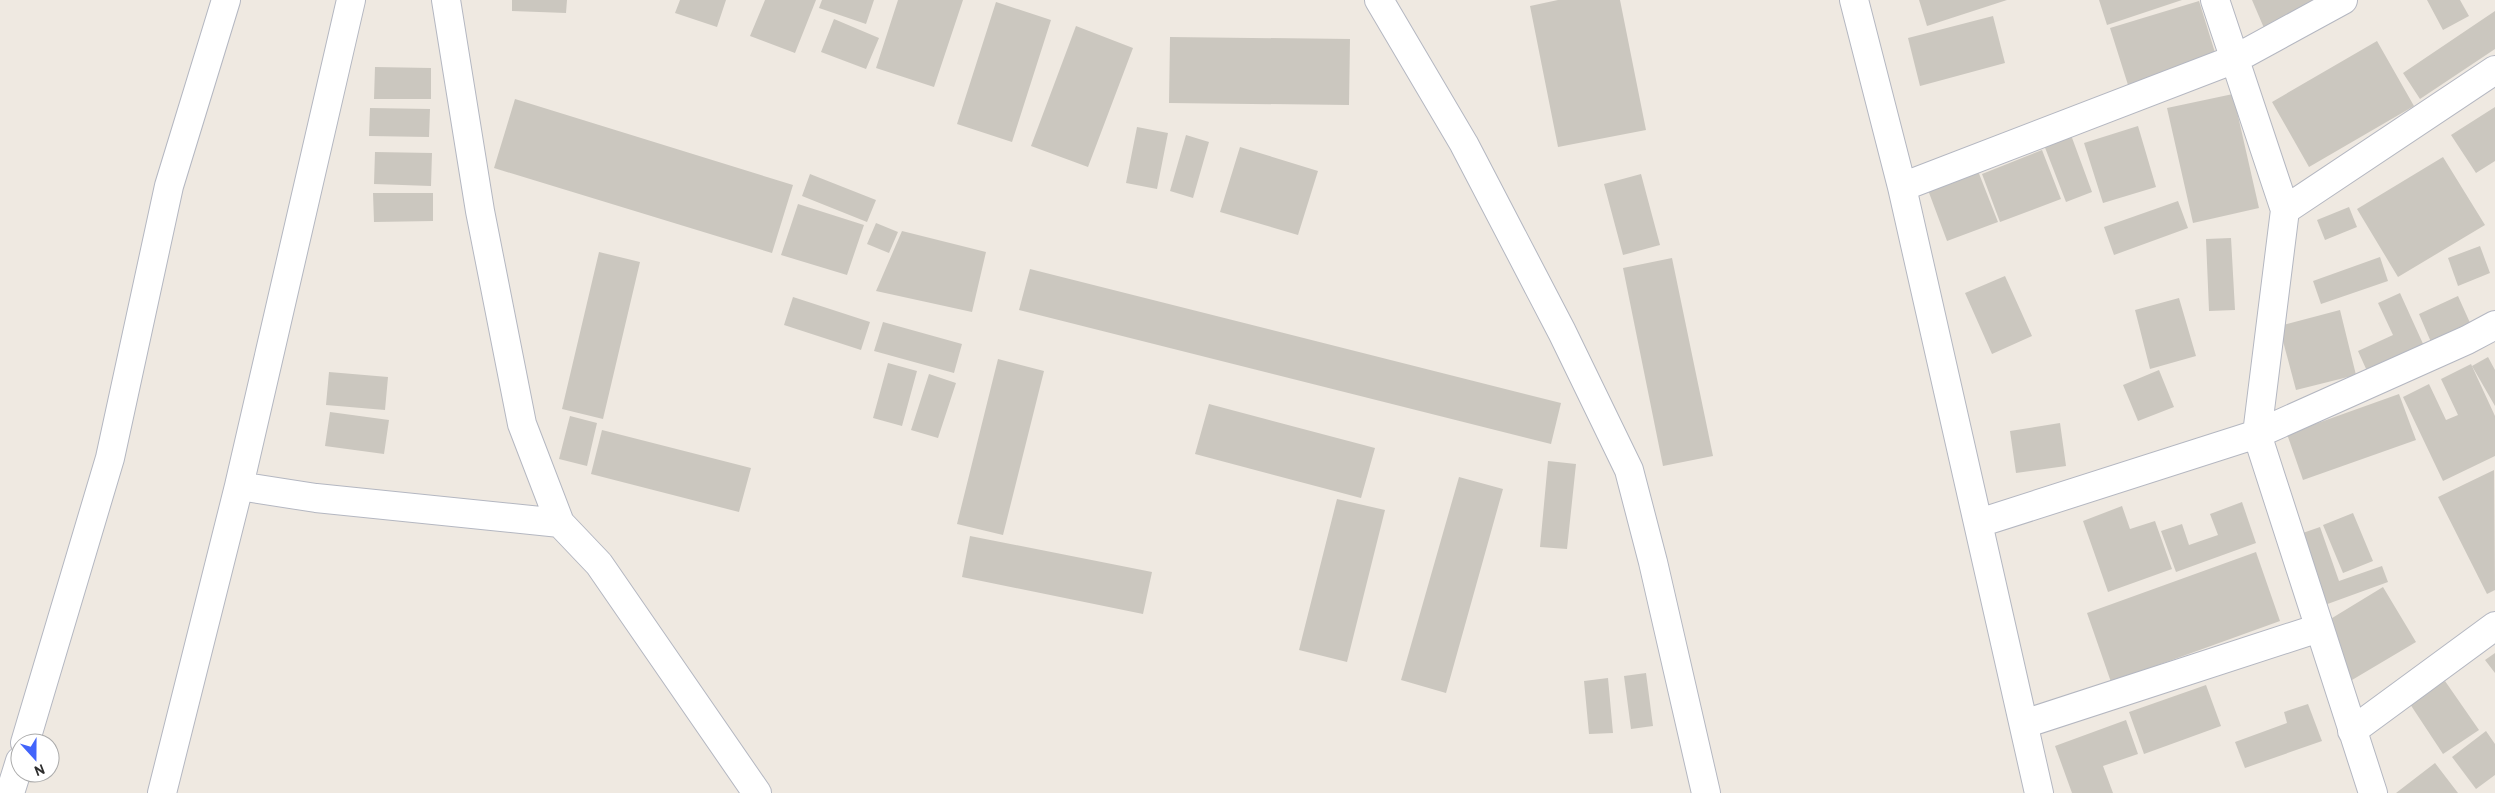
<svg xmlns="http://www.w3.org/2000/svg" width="2495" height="793" viewBox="0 0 2495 793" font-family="Overpass,sans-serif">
<rect width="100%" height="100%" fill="#efe9e1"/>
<path fill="#cbc7bf" d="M 512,0 L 567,0 L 566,13 L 512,11 Z
M 680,0 L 726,0 L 717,27 L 675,13 Z
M 765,0 L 816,0 L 795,53 L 750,36 Z
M 822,0 L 874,0 L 866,24 L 819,8 Z
M 898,0 L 963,0 L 934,87 L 876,68 Z
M 1558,0 L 1620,0 L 1646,130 L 1558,147 L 1530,6 Z
M 1919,0 L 2007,0 L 1927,26 Z
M 2099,0 L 2182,0 L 2107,25 Z
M 2252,0 L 2316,0 L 2267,35 Z
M 2427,0 L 2460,0 L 2469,16 L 2443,30 Z
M 2199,1 L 2217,59 L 2128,85 L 2110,28 Z
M 996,2 L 1051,20 L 1012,142 L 957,124 Z
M 2495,11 L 2495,49 L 2420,99 L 2403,73 Z
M 1993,16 L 2005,63 L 1920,86 L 1908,38 Z
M 834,19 L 879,38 L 866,69 L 821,52 Z
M 1076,26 L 1133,48 L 1088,167 L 1031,146 Z
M 1170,37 L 1350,39 L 1349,105 L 1169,103 Z
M 2377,41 L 2414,106 L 2309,167 L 2272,102 Z
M 375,67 L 431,68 L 431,99 L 374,99 Z
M 2233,94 L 2259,208 L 2193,223 L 2167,108 Z
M 515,99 L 793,185 L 772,253 L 494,168 Z
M 2495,107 L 2495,161 L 2476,173 L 2451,135 Z
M 370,108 L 430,109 L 429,137 L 369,136 Z
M 2138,126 L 2156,187 L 2103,203 L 2084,143 Z
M 1137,127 L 1168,133 L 1157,189 L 1126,183 Z
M 1186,135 L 1209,142 L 1193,198 L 1170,191 Z
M 2071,135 L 2092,192 L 2066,202 L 2044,145 Z
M 1240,147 L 1318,171 L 1298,235 L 1220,212 Z
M 2042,150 L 2061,199 L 2000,222 L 1982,174 Z
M 375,152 L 432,153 L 431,186 L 374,184 Z
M 2443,157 L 2485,225 L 2398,277 L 2357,209 Z
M 1978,171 L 1998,222 L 1947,241 L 1928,190 Z
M 810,174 L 876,200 L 867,222 L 802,196 Z
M 1641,174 L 1660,245 L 1623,255 L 1604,184 Z
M 373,193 L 433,193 L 433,221 L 374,222 Z
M 2178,201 L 2188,228 L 2114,255 L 2104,227 Z
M 798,204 L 864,225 L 847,275 L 781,255 Z
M 2349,207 L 2357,227 L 2325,240 L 2317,220 Z
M 876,223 L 898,232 L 889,253 L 867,244 Z
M 902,231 L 986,252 L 972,312 L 876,291 Z
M 2231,238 L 2235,310 L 2209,311 L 2206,239 Z
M 2480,246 L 2490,273 L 2458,286 L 2448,258 Z
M 599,252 L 640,262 L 603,419 L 562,409 Z
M 2380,257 L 2388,281 L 2321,304 L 2313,281 Z
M 1672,258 L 1713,456 L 1663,466 L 1623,268 Z
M 1030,269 L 1561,403 L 1551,444 L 1019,310 Z
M 2005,276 L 2032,336 L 1992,354 L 1965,293 Z
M 2400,293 L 2424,346 L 2367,371 L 2358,351 L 2393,335 L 2378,303 Z
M 2458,296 L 2471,325 L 2431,342 L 2419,314 Z
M 793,297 L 870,322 L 861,350 L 784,325 Z
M 2179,298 L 2196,356 L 2150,369 L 2135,310 Z
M 2340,310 L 2356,375 L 2296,390 L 2279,326 Z
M 883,322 L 962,344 L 954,373 L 874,351 Z
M 2488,357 L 2495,370 L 2495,406 L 2472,366 Z
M 998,359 L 1044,371 L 1003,535 L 957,524 Z
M 888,363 L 917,371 L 902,426 L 873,418 Z
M 2471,364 L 2495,416 L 2495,456 L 2443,481 L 2403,397 L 2429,384 L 2446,420 L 2458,415 L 2441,379 Z
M 2159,370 L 2174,407 L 2138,421 L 2123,385 Z
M 329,372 L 388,377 L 385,410 L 326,405 Z
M 929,374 L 956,383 L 938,438 L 911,430 Z
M 2399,394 L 2416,440 L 2303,480 L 2287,434 Z
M 1209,404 L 1375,448 L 1361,498 L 1195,454 Z
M 330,412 L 389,420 L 384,454 L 325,446 Z
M 570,416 L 597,423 L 587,466 L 559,459 Z
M 2060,423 L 2066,466 L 2016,473 L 2010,431 Z
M 602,430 L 751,468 L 739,512 L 591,474 Z
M 1548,461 L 1576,464 L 1567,549 L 1540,547 Z
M 2494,470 L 2495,590 L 2487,594 L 2438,497 Z
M 1459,477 L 1503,489 L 1446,693 L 1401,680 Z
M 1337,499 L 1385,510 L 1347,662 L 1299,650 Z
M 2242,502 L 2256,543 L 2176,572 L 2161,531 L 2182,524 L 2189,545 L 2218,535 L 2210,514 Z
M 2122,506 L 2130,529 L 2155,521 L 2172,569 L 2108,592 L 2083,521 Z
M 2353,513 L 2373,561 L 2343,573 L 2323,525 Z
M 2320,527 L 2339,581 L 2382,566 L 2388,582 L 2322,606 L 2297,535 Z
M 970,536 L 1152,572 L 1143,614 L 962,577 Z
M 2256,552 L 2280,621 L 2111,682 L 2087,613 Z
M 2383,587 L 2416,642 L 2352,680 L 2319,626 Z
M 2495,653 L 2495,673 L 2485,660 Z
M 1646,673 L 1653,726 L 1631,729 L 1624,676 Z
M 1608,678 L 1613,733 L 1589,734 L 1584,681 Z
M 2445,681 L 2479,730 L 2443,754 L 2410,704 Z
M 2206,685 L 2221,726 L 2144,754 L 2129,712 Z
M 2308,704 L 2322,741 L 2245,768 L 2235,742 L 2287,723 L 2284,712 Z
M 2126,720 L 2138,754 L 2103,766 L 2113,793 L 2072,793 L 2055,746 Z
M 2486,731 L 2495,744 L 2495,775 L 2476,789 L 2452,757 Z
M 2435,763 L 2458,793 L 2396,793 Z"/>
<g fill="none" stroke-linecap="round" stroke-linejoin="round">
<g stroke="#b4b7c1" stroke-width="30">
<path id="minor" d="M 446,0 L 480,211 L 522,424 L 560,523 L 599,564 L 757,793
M 1379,0 L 1464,144 L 1562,332 L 1629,470 L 1653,562 L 1706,793
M 1854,0 L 1902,187 L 2039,793
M 2215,0 L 2285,210 L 2257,434 L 2373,793
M 1902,187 L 2235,59 L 2343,0
M 2285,210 L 2495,70
M 239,486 L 316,498 L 560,523
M 1979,523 L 2257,434 L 2467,340 L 2495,325
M 2024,724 L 2319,628
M 2352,731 L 2495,626
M 162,793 L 239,486 L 351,0"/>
</g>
<g stroke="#b4b7c1" stroke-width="30">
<path id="tertiary" d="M 25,743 L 110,458 L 169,186 L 226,0
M 10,793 L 20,761"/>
</g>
<use href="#minor" stroke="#fff" stroke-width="28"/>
<use href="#tertiary" stroke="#fff" stroke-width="28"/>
</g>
<g transform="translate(35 758) rotate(159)"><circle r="24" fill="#ffffff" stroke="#ababab"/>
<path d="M0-4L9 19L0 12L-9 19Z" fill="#4264fb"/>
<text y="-8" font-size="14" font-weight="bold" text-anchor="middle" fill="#2e2e2e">N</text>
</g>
</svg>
